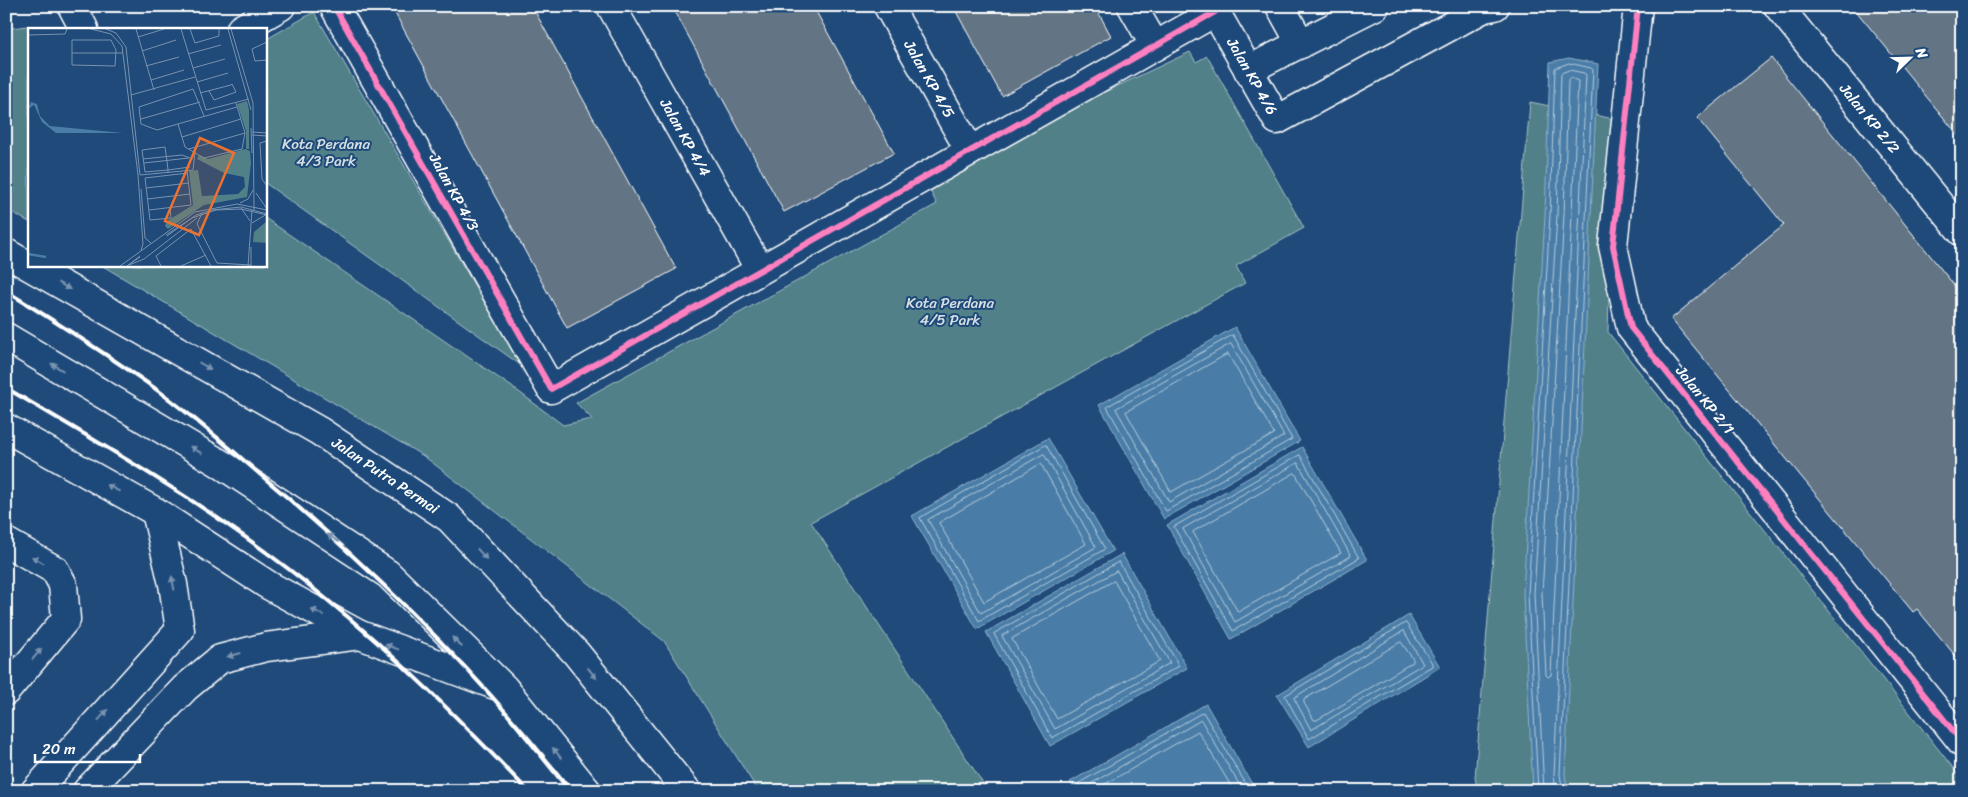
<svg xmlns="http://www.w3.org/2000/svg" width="1968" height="797" viewBox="0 0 1968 797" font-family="Sriracha,sans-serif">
<rect width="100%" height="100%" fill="#1f4a7a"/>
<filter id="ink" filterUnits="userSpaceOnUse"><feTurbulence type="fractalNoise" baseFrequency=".02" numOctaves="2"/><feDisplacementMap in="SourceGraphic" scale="10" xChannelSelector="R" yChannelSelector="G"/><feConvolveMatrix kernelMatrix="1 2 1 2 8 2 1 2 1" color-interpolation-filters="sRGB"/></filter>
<g filter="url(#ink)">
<path fill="#518089" stroke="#a8c0c4" d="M 314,12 L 522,366 L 265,183 L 265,40 Z
M 26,26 L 29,29 L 29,222 L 6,209 L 6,29 Z
M 1190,52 L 1196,62 L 1207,56 L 1304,228 L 1236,266 L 1245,283 L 811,522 L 988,791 L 758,791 L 664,641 L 425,457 L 101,265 L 265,265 L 265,218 L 515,389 L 563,425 L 592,419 L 576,403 L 937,204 L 930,191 L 1075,106 Z
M 1530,102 L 1614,119 L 1608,332 L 1962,779 L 1962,791 L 1478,791 L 1475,778 Z"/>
<path fill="#4a7da7" stroke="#92b1ca" d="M 1569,58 L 1598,64 L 1565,775 L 1568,791 L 1533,791 L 1523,594 L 1545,215 L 1550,62 Z
M 1235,327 L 1300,441 L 1164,519 L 1099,405 Z
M 1048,438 L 1113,551 L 977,629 L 912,516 Z
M 1302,447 L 1367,560 L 1231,639 L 1167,525 Z
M 1122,554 L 1187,668 L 1050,746 L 986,632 Z
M 1409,615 L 1440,667 L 1309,747 L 1277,695 Z
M 1206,704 L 1256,791 L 1075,791 L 1070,782 Z"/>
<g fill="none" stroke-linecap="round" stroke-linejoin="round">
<path stroke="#b7cbdc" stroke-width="1" d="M 1571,78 L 1578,81 L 1551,675 L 1548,677 L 1546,675 L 1542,594 L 1564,215 L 1568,80 Z
M 1233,335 L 1292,439 L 1166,511 L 1107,407 Z
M 1231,344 L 1284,436 L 1169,502 L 1116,409 Z
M 1228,354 L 1274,434 L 1171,492 L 1126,412 Z
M 1046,445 L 1105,549 L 979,621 L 920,518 Z
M 1044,454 L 1096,547 L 981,613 L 928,520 Z
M 1300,455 L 1359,558 L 1233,631 L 1174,527 Z
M 1298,463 L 1351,556 L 1235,622 L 1183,529 Z
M 1041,464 L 1086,544 L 984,602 L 939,523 Z
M 1295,473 L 1341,553 L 1238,612 L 1193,532 Z
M 1119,562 L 1179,666 L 1052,738 L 994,634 Z
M 1117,571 L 1170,663 L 1055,729 L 1002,636 Z
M 1114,581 L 1160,661 L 1057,719 L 1012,639 Z
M 1406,623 L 1432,663 L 1432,666 L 1309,739 L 1285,696 Z
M 1404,631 L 1423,664 L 1311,730 L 1294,698 Z
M 1401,642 L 1413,659 L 1413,662 L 1317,720 L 1314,720 L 1304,703 L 1304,700 Z
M 1079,791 L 1079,783 L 1203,712 L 1250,791
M 1085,791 L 1087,786 L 1201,720 L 1243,791
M 1093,791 L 1198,731 L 1234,791
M 1538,791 L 1528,594 L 1550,215 L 1555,68 L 1569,63 L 1591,68 L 1593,70 L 1560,775 L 1563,791
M 1544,791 L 1534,594 L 1557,215 L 1561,73 L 1569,70 L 1584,73 L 1586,75 L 1554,775 L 1556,791"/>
</g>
<path fill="#637584" stroke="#fff" d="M 391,6 L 532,6 L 676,269 L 567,328 Z
M 672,6 L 813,6 L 894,153 L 784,212 Z
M 953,6 L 1095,6 L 1111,36 L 1002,96 Z
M 1852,6 L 1962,6 L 1962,140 Z
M 1771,58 L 1962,295 L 1962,664 L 1917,609 L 1913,612 L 1671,319 L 1784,225 L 1697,118 Z"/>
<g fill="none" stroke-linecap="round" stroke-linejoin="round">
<g stroke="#fff" stroke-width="31">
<g id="street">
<path d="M 72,6 L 84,29"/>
<path d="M 334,6 L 551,389 L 1215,12"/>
<path id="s1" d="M 611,6 L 760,270"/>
<path id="s2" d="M 888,6 L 970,151"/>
<path d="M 1132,6 L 1155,46"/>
<path id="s3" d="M 1212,6 L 1277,120 L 1484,8 L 1495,6"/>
<path d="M 1280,6 L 1301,44"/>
<path d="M 1638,6 L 1613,246 L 1631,328 L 1962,742"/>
<path id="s4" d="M 1778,6 L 1962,232"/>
<path d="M 241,29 L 281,6"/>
<path d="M 1248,70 L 1375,6"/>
<path d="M 6,542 L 55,570 L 63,585 L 66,619 L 6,691"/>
</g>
</g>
<g stroke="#fff" stroke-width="31">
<g id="secondary">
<path id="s5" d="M 6,253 L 319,431 L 449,518 L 576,653 L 687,791"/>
<path d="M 6,337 L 221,464 L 388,574 L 504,688 L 587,791"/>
<path d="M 6,428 L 156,512 L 268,585 L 360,635"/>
<path d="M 35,791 L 180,630 L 173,584 L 156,512"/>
<path d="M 87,791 L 185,688 L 220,659 L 266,647 L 360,635 L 495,685"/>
</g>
</g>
<use href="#street" stroke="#1f4a7a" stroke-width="28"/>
<use href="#secondary" stroke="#1f4a7a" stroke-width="28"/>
<path stroke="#fff" stroke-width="4" d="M 6,291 C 56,322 105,353 153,387 C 191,414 226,445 262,476 C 375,571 480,674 571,791
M 6,388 C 116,452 227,517 325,598 C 398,657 463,723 528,791"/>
<g stroke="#1f4a7a" stroke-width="9">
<path id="cycleway" d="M 334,6 L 551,389 L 1215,12
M 1638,6 L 1613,246 L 1631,328 L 1962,742"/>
</g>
<use href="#cycleway" stroke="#ff80c0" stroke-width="6"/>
</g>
<defs><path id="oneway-solid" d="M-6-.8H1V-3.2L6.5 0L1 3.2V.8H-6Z" transform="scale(1.25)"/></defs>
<g fill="#7992af">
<use href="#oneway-solid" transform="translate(64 286) rotate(30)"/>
<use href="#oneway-solid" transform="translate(205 366) rotate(30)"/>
<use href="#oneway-solid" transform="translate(57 367) rotate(-149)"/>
<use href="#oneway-solid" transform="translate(196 450) rotate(-149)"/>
<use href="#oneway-solid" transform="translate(113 488) rotate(-151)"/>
<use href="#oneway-solid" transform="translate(333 538) rotate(-147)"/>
<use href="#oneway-solid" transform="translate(482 554) rotate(47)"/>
<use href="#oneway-solid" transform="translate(38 560) rotate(-150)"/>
<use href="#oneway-solid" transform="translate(173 583) rotate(-101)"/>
<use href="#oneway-solid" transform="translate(317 612) rotate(-151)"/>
<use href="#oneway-solid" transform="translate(457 642) rotate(-135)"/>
<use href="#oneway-solid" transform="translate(392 647) rotate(-160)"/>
<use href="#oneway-solid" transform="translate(37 654) rotate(-50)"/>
<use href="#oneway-solid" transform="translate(234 655) rotate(165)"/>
<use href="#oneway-solid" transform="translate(592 673) rotate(51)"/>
<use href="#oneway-solid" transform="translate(103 715) rotate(-48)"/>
<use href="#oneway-solid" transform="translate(557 753) rotate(-129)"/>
</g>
</g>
<g text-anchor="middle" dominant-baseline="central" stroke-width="4" stroke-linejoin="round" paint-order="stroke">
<g font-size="15" fill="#fff" stroke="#1f4a7a">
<text stroke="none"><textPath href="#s3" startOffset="81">Jalan KP 4/6</textPath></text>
<text stroke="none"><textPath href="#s2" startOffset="84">Jalan KP 4/5</textPath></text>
<text stroke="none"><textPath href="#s4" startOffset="145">Jalan KP 2/2</textPath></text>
<text stroke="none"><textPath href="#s1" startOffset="151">Jalan KP 4/4</textPath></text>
<text transform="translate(454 192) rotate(61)">Jalan KP 4/3</text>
<text transform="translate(1705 400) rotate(51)">Jalan KP 2/1</text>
<text stroke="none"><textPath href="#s5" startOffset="440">Jalan Putra Permai</textPath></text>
</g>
<g font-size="15" fill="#d4dfe2" stroke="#1f4a7a">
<text x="326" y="144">Kota Perdana<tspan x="326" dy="17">4/3 Park</tspan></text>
<text x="950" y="303">Kota Perdana<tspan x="950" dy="17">4/5 Park</tspan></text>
</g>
</g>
<g transform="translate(28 28)">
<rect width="239" height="239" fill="#1f4a7a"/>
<path d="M 219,73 L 221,82 L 221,121 L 218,121 L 218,103 L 209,76 ZM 217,121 L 222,123 L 223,135 L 219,169 L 176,177 L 140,201 L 137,198 L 139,193 L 165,177 L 161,143 L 170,142 L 174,168 L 210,166 L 217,159 L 216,149 L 196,145 L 169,131 L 171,127 L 180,131 ZM 239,193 L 239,215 L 225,214 L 226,204 Z" fill="#518089"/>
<path d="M 3,74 L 9,76 L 12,88 L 22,98 L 95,105 L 28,105 L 14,94 L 6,77 L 0,81 Z" fill="#4a7da7"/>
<path fill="none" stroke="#4a7da7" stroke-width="2.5" d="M 0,226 L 18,229"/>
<path fill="none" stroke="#7992af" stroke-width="1" d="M 63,1 L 83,6 L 94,18 L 110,147 L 115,216 L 113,222M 78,1 L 88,5 L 98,19 L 112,147M 108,1 L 126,62M 153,1 L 178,82 L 221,71M 162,1 L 167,15 L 191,8 L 191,1M 200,1 L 223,82M 203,1 L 225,75 L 226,182M 0,7 L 37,6 L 39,1M 110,9 L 136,1M 44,12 L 83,12 L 88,22 L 87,38 L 44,37 ZM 239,14 L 224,21 L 227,33 L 239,32M 114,23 L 148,12M 44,25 L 95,25M 160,26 L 193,17M 118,38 L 151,29M 165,40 L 197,31M 123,52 L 156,42M 169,54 L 200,45M 172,65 L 203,57 L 204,56 L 208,64 L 186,72 L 181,63M 103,67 L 167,49M 176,88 L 165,61 L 111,79 L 113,96 L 129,102 L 209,79M 113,91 L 172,74M 150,96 L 157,119 L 176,130 L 214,121 L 217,105 L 208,75M 223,100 L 224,125M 224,104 L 239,105M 224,107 L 239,108M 154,109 L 213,91M 239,113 L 232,115 L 234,151 L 239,158M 161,121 L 217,105M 115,131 L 154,127 L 162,130M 116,135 L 161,130M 140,145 L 140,142 L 139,133 L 137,119 L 114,122 L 117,144 L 140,142 L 162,139M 112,147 L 165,142 L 167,124M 118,160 L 161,155M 113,161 L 117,210 L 123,215M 228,165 L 239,181M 119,171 L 162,166M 212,175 L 220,171 L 225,162M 142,179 L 143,190 L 122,192 L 117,150 L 160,145M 213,180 L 222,193M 121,182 L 163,177 L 159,142M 174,185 L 169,196 L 189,235 L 223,237M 224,195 L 239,186M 138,207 L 164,190 L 188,182 L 213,181 L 239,187M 139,208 L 168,187 L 184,182 L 213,179 L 239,186M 223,219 L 223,238M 101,237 L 116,231 L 169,190M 92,238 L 167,184 L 209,176 L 239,182M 99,238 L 112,229M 99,238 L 112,228M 133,238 L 128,228 L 163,201 L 183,238M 153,238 L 178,227M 220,238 L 224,182"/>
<path fill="#eb7230" fill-opacity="0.15" stroke="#eb7230" stroke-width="2.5" d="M 172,110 L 206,125 L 171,207 L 137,193 Z"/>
<rect width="239" height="239" fill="none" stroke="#fff" stroke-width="2.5"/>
</g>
<rect width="1968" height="797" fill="none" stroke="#1f4a7a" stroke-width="25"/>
<rect x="12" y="12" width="1943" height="772" fill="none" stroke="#fff" stroke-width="2" filter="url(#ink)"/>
<g transform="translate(1910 58) rotate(67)" stroke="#1f4a7a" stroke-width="4" paint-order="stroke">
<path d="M0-4L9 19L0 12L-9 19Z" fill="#ffffff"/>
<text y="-8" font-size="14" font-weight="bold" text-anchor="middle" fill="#ffffff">N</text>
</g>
<path d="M35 754v8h105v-8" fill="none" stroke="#ffffff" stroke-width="2.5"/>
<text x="42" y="754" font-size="15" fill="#ffffff" stroke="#1f4a7a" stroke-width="4" paint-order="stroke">20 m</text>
</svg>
